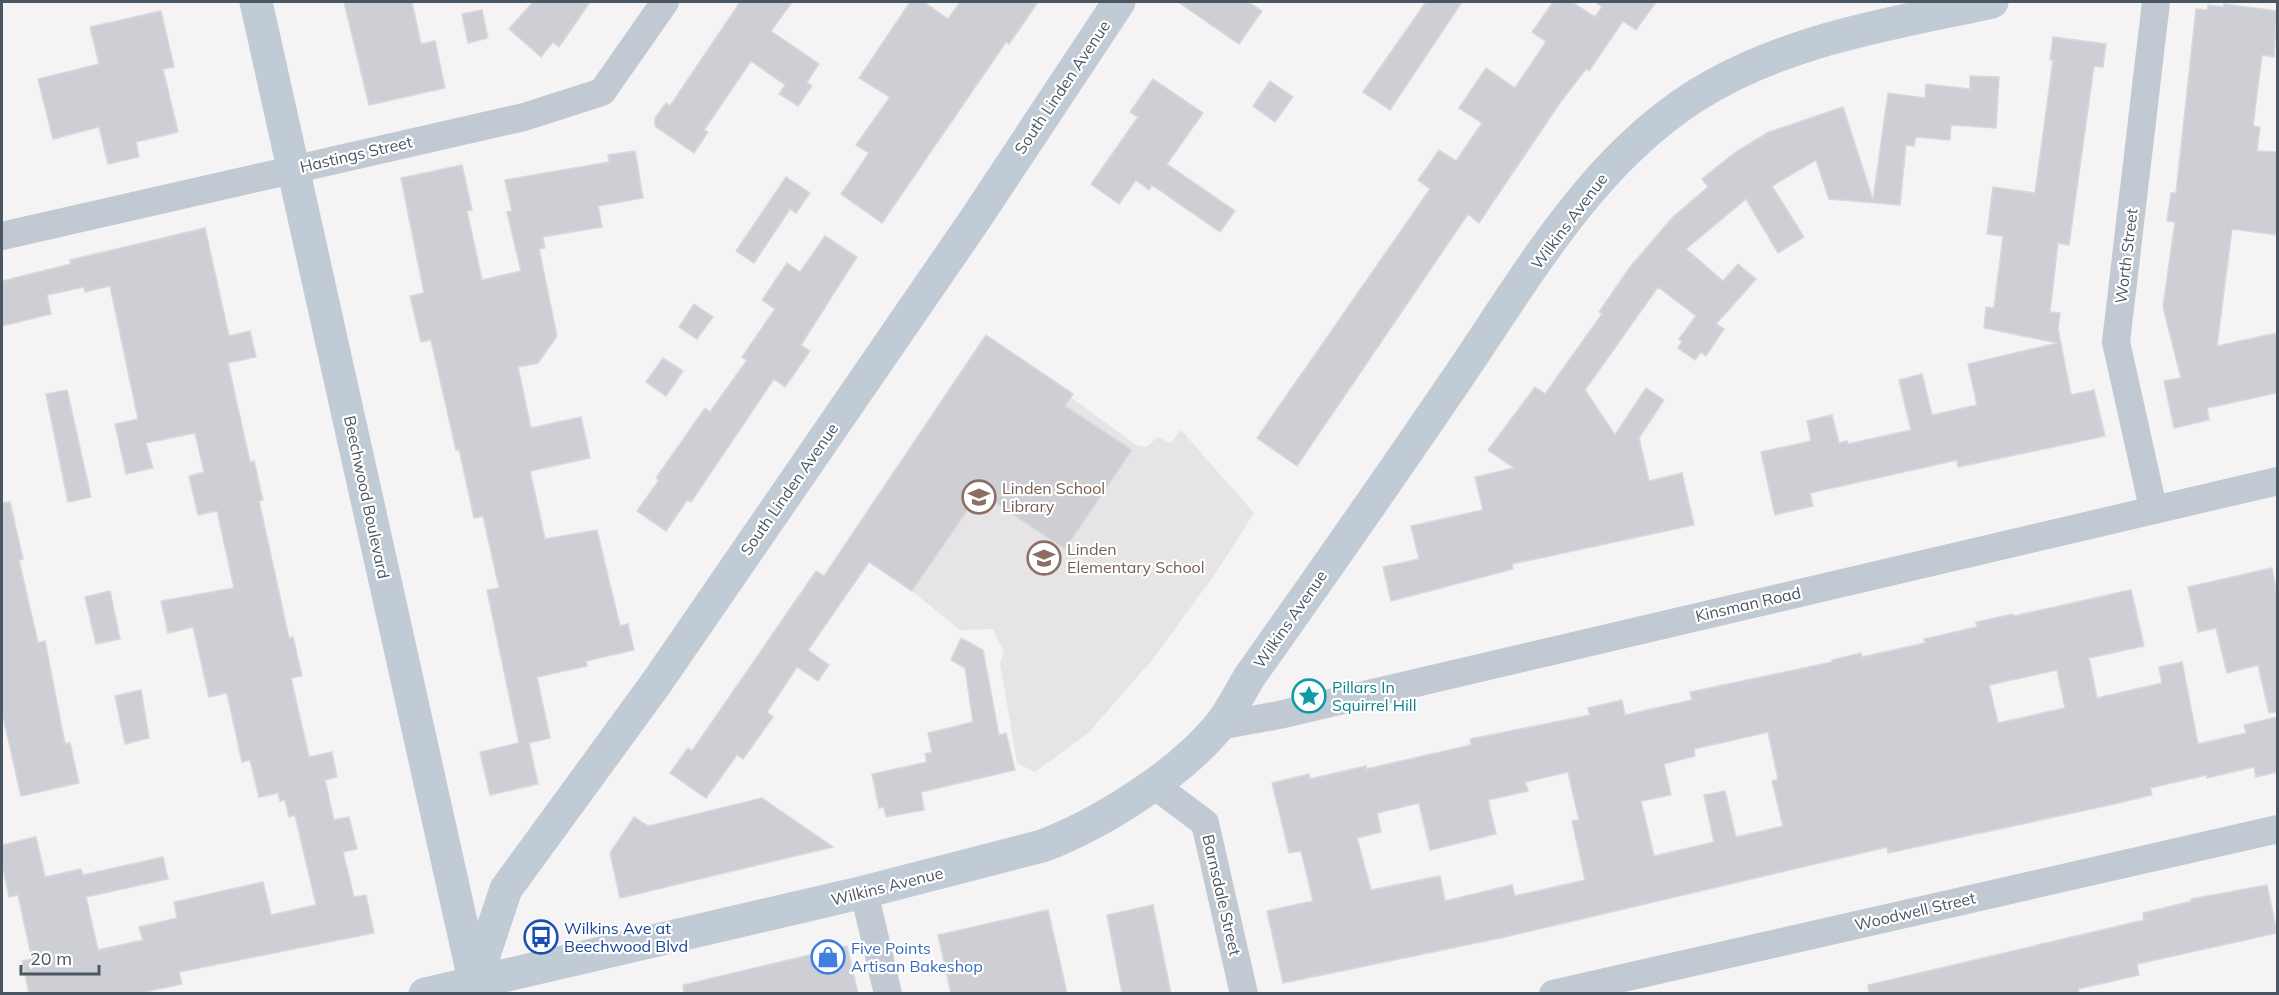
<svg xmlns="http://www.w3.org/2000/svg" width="2279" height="995" viewBox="0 0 2279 995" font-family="Mulish,sans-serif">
<rect width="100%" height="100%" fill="#f5f3f3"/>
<path fill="#e6e4e5" d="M 986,335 L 1136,445 L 1146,447 L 1158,437 L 1170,443 L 1181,430 L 1254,513 L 1217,571 L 1153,659 L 1088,733 L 1035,772 L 1017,763 L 1000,663 L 1004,652 L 993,629 L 960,630 L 912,591 L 844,545 Z"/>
<path fill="#cdcfd5" stroke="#d7d9de" stroke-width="1.5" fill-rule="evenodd" d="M 344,2 L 412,2 L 421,44 L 435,41 L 445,88 L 369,105 Z
M 533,2 L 590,2 L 559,47 L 553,42 L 541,57 L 509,29 Z
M 740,2 L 792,2 L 771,31 L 819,64 L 807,82 L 812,86 L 798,106 L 779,94 L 785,85 L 751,61 L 704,130 L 708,132 L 694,153 L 655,126 L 655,118 L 666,103 L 670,106 Z
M 910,2 L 924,2 L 948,19 L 960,2 L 1038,2 L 1009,44 L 1006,42 L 882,223 L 841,194 L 869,153 L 856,145 L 890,97 L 859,78 Z
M 1178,2 L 1248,2 L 1262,11 L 1239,44 Z
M 1426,2 L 1462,2 L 1390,110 L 1363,92 Z
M 1553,2 L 1572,2 L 1595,17 L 1602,7 L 1595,2 L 1656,2 L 1636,30 L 1623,21 L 1589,71 L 1586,69 L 1559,104 L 1479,223 L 1468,214 L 1297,466 L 1257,438 L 1430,189 L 1418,180 L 1439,150 L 1456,161 L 1482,123 L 1459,108 L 1486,68 L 1515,88 L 1546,42 L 1532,32 Z
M 2224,4 L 2277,11 L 2274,57 L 2262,55 L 2253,126 L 2260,127 L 2257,151 L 2277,152 L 2277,235 L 2232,229 L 2217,346 L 2277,333 L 2277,393 L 2207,408 L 2209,420 L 2174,428 L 2164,381 L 2181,378 L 2163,307 L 2175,222 L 2167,221 L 2171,193 L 2176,193 L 2196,9 L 2207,10 L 2208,5 L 2223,7 Z
M 482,10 L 488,38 L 468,43 L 462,14 Z
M 161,11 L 174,67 L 163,69 L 178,132 L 136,142 L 139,157 L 108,164 L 99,127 L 53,139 L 38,79 L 99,64 L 90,27 Z
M 2053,37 L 2106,44 L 2103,67 L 2094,66 L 2069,245 L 2058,243 L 2050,312 L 2060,313 L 2058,329 L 2071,395 L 2094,390 L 2105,436 L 1958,467 L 1957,460 L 1810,493 L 1813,506 L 1775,515 L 1761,452 L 1811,441 L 1807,421 L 1832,415 L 1839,443 L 1847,441 L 1848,444 L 1911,430 L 1899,380 L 1922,374 L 1932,415 L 1977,405 L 1968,364 L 2058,343 L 1984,328 L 1986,307 L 1994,308 L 2003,236 L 1987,234 L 1993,187 L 2035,193 L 2053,60 L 2050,60 Z
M 1970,76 L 1999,77 L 1996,128 L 1951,125 L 1950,140 L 1916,137 L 1914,146 L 1906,145 L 1900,205 L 1829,199 L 1816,160 L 1772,186 L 1804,237 L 1778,253 L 1746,199 L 1686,249 L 1723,281 L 1738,264 L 1756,279 L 1716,324 L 1724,329 L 1706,356 L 1701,352 L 1695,360 L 1678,348 L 1682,342 L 1679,339 L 1696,316 L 1658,287 L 1585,390 L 1615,435 L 1646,388 L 1664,400 L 1639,438 L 1649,481 L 1682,473 L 1694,525 L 1512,564 L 1513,569 L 1391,601 L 1383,567 L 1419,559 L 1411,526 L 1483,510 L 1475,477 L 1514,468 L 1488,450 L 1535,387 L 1545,394 L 1602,314 L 1599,312 L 1630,267 L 1673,217 L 1708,187 L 1702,179 L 1737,151 L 1769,132 L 1843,107 L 1873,200 L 1888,93 L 1925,98 L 1926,84 L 1970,89 Z
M 1153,79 L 1203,113 L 1167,164 L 1235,211 L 1220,232 L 1152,185 L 1149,190 L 1136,180 L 1119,204 L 1091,184 L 1138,117 L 1130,112 Z
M 1270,81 L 1293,97 L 1275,122 L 1253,106 Z
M 635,151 L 643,198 L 598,206 L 602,227 L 543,237 L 545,248 L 539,249 L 557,336 L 538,363 L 518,367 L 531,428 L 581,417 L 590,458 L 530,471 L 545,539 L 597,530 L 620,626 L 628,624 L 634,650 L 586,661 L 587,666 L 537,677 L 550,738 L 529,743 L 538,784 L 490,795 L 480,752 L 519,743 L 487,590 L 499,588 L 483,516 L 474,518 L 459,449 L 456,450 L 431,340 L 421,342 L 410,296 L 424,293 L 401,178 L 462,165 L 472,210 L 467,211 L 482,280 L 521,271 L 507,212 L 512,211 L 505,180 L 609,162 L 608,155 Z
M 786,177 L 810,193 L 796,213 L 790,209 L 754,263 L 736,251 Z
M 205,228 L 229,336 L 250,331 L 256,357 L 228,363 L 250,462 L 254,461 L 263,500 L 259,501 L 289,638 L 293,637 L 302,676 L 291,678 L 309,757 L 332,752 L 337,777 L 325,780 L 334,820 L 349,817 L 357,849 L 343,852 L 354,897 L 366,895 L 374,933 L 179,972 L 182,984 L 140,993 L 29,993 L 22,961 L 32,959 L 18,895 L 9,897 L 2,864 L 2,845 L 36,837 L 45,877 L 81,869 L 83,875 L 163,857 L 168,879 L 86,897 L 98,950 L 143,940 L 139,927 L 177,918 L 174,902 L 263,882 L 271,915 L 316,905 L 295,815 L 289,817 L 285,800 L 280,801 L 278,793 L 259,797 L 250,760 L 242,762 L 227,693 L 209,697 L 193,627 L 168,633 L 161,601 L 234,588 L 217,511 L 198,515 L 189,476 L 204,472 L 195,433 L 146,443 L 153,468 L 126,474 L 115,424 L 138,419 L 110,286 L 85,292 L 84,287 L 47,295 L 51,314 L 2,326 L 2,281 L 71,264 L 70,260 Z
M 825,236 L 857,257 L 801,345 L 810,351 L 785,387 L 774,379 L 691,502 L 687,500 L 666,531 L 637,511 L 659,480 L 656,478 L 705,408 L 710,412 L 747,360 L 742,357 L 775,309 L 762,300 L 787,263 L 800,272 Z
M 694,304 L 713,317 L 697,339 L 679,327 Z
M 986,335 L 1073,394 L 1065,406 L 1132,450 L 1065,549 L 994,502 L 991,506 L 977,496 L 912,591 L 869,562 L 808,650 L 829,665 L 818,681 L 797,667 L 767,712 L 773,717 L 743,759 L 737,755 L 706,798 L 670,773 L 688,748 L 692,751 L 816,571 L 824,576 Z
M 663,358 L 683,371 L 666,396 L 646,382 Z
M 67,390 L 91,497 L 68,502 L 46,394 Z
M 10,502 L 23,559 L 19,560 L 38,643 L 45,641 L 65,744 L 70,743 L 79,783 L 21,796 L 2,712 L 2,503 Z
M 2272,568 L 2277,594 L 2277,712 L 2269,713 L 2258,665 L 2227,673 L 2216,628 L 2198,632 L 2188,587 Z
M 2131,590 L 2144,646 L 2089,658 L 2097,698 L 2162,683 L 2159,667 L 2182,662 L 2198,744 L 2246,733 L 2244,725 L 2277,717 L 2277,772 L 2256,777 L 2254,767 L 2207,778 L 2207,775 L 2150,788 L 2152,795 L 2105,806 L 1888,853 L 1887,847 L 1505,937 L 1283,983 L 1267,911 L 1313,901 L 1301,851 L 1289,853 L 1272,783 L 1309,774 L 1310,779 L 1366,766 L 1366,769 L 1471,745 L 1470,739 L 1590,715 L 1588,708 L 1622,700 L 1625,715 L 1692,700 L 1690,692 L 1832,662 L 1832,660 L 1861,653 L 1862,657 L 1925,643 L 1924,639 L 1977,627 L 1976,622 L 2013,614 L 2014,616 ZM 2057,670 L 2065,708 L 1998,723 L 1989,685 ZM 1768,732 L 1778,779 L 1772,781 L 1783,826 L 1736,837 L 1725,791 L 1704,795 L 1714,842 L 1654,856 L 1641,801 L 1671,795 L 1664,764 L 1695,756 L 1694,749 ZM 1568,772 L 1579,820 L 1572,821 L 1585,880 L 1515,896 L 1512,885 L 1445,901 L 1440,876 L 1371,890 L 1357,838 L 1381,832 L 1377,813 L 1419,803 L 1430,850 L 1496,834 L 1488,800 L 1528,791 L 1525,782 Z
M 110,591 L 120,639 L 96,644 L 85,597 Z
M 961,638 L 983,650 L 999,735 L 1006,733 L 1015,770 L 921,792 L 924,810 L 886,817 L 884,807 L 879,808 L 872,774 L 927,762 L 925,754 L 932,752 L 928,733 L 973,722 L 965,668 L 951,660 Z
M 141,690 L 149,738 L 125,744 L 115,696 Z
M 762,798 L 833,847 L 620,898 L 610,853 L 634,817 L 648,826 Z
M 2267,885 L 2277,933 L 2137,964 L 2139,975 L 2078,989 L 2079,993 L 1869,993 L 1868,985 L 2144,920 L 2143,913 L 2192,901 L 2191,899 Z
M 1153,905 L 1171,993 L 1122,993 L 1107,915 Z
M 1048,910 L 1067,993 L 951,993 L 938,935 Z
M 847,946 L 858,993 L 684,993 L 683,985 Z"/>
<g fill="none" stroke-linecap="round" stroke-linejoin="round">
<path stroke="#c1cad2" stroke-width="28" d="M 2,236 L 524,117 L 602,92 L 665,2
M 2153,508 L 2116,342 L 2156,2
M 1219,726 L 1279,715 L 2278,481
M 1154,785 L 1205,823 L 1244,994
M 864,892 L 888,994
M 1553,994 L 2278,829"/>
<path stroke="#c1cbd6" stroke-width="33" d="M 256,2 L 474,980
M 475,982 L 506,889 L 657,682 L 976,218 L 1119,2
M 425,994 L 864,892 L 1042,846 C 1099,825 1180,774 1219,726 C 1231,711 1240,692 1250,676 C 1318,580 1386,483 1452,386 C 1526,279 1594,152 1712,86 C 1800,37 1895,23 1992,2"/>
</g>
<defs>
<g id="school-ring" transform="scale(1.725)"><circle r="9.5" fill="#fff" stroke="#8d6e63" stroke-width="1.5"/><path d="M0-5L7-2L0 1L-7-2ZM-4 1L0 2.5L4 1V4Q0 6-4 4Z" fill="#8d6e63"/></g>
<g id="sight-ring" transform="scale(1.725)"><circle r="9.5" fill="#fff" stroke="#0f9aa8" stroke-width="1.5"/><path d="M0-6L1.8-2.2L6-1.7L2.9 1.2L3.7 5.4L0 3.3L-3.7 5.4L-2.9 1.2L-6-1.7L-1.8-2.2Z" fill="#0f9aa8"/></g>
<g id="bus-ring" transform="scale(1.725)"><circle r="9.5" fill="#fff" stroke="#1a4fb4" stroke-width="1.5"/><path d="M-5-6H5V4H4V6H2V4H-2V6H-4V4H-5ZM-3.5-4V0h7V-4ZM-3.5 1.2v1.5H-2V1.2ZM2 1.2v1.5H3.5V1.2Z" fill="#1a4fb4"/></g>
<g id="shop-ring" transform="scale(1.725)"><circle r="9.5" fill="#fff" stroke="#3f7fe0" stroke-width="1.5"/><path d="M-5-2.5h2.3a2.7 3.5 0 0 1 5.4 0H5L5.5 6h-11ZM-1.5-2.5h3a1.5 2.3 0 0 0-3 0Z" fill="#3f7fe0"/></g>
</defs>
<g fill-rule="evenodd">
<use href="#school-ring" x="979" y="497"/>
<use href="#school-ring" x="1044" y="558"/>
<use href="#sight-ring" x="1309" y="696"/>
<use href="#bus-ring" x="541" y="937"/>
<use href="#shop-ring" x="828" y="957"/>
</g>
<g text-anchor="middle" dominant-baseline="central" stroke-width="4.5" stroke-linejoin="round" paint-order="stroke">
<g font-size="16" fill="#4a5661" stroke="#fff">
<text transform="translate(1062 87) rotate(-56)">South Linden Avenue</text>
<text transform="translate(356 154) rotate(-13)">Hastings Street</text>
<text transform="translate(1569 221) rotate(-53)">Wilkins Avenue</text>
<text transform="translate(2126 256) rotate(-83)">Worth Street</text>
<text transform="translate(789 489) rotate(-55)">South Linden Avenue</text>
<text transform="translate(367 497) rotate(78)">Beechwood Boulevard</text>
<text transform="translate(1748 604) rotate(-13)">Kinsman Road</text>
<text transform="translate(1290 619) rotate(-55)">Wilkins Avenue</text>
<text transform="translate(887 886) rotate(-14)">Wilkins Avenue</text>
<text transform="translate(1222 895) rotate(77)">Barnsdale Street</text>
<text transform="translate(1915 911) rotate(-13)">Woodwell Street</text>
</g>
<g font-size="16" fill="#785e54" stroke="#fff" text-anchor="start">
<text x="1002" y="488">Linden School<tspan x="1002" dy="18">Library</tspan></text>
<text x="1067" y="549">Linden<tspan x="1067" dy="18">Elementary School</tspan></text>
</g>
<g font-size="16" fill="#0d838f" stroke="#fff" text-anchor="start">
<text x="1332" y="687">Pillars In<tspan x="1332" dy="18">Squirrel Hill</tspan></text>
</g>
<g font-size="16" fill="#164399" stroke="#fff" text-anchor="start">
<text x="564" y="928">Wilkins Ave at<tspan x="564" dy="18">Beechwood Blvd</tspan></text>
</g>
<g font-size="16" fill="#366cbe" stroke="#fff" text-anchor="start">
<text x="851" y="948">Five Points<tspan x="851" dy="18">Artisan Bakeshop</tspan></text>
</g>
</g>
<rect width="2279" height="995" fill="none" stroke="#4a5661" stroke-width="6"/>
<path d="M21 965v9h78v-9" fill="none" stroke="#4a5661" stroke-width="3"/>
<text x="30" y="965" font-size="18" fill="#4a5661" stroke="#ffffff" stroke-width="4.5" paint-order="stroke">20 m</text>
</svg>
